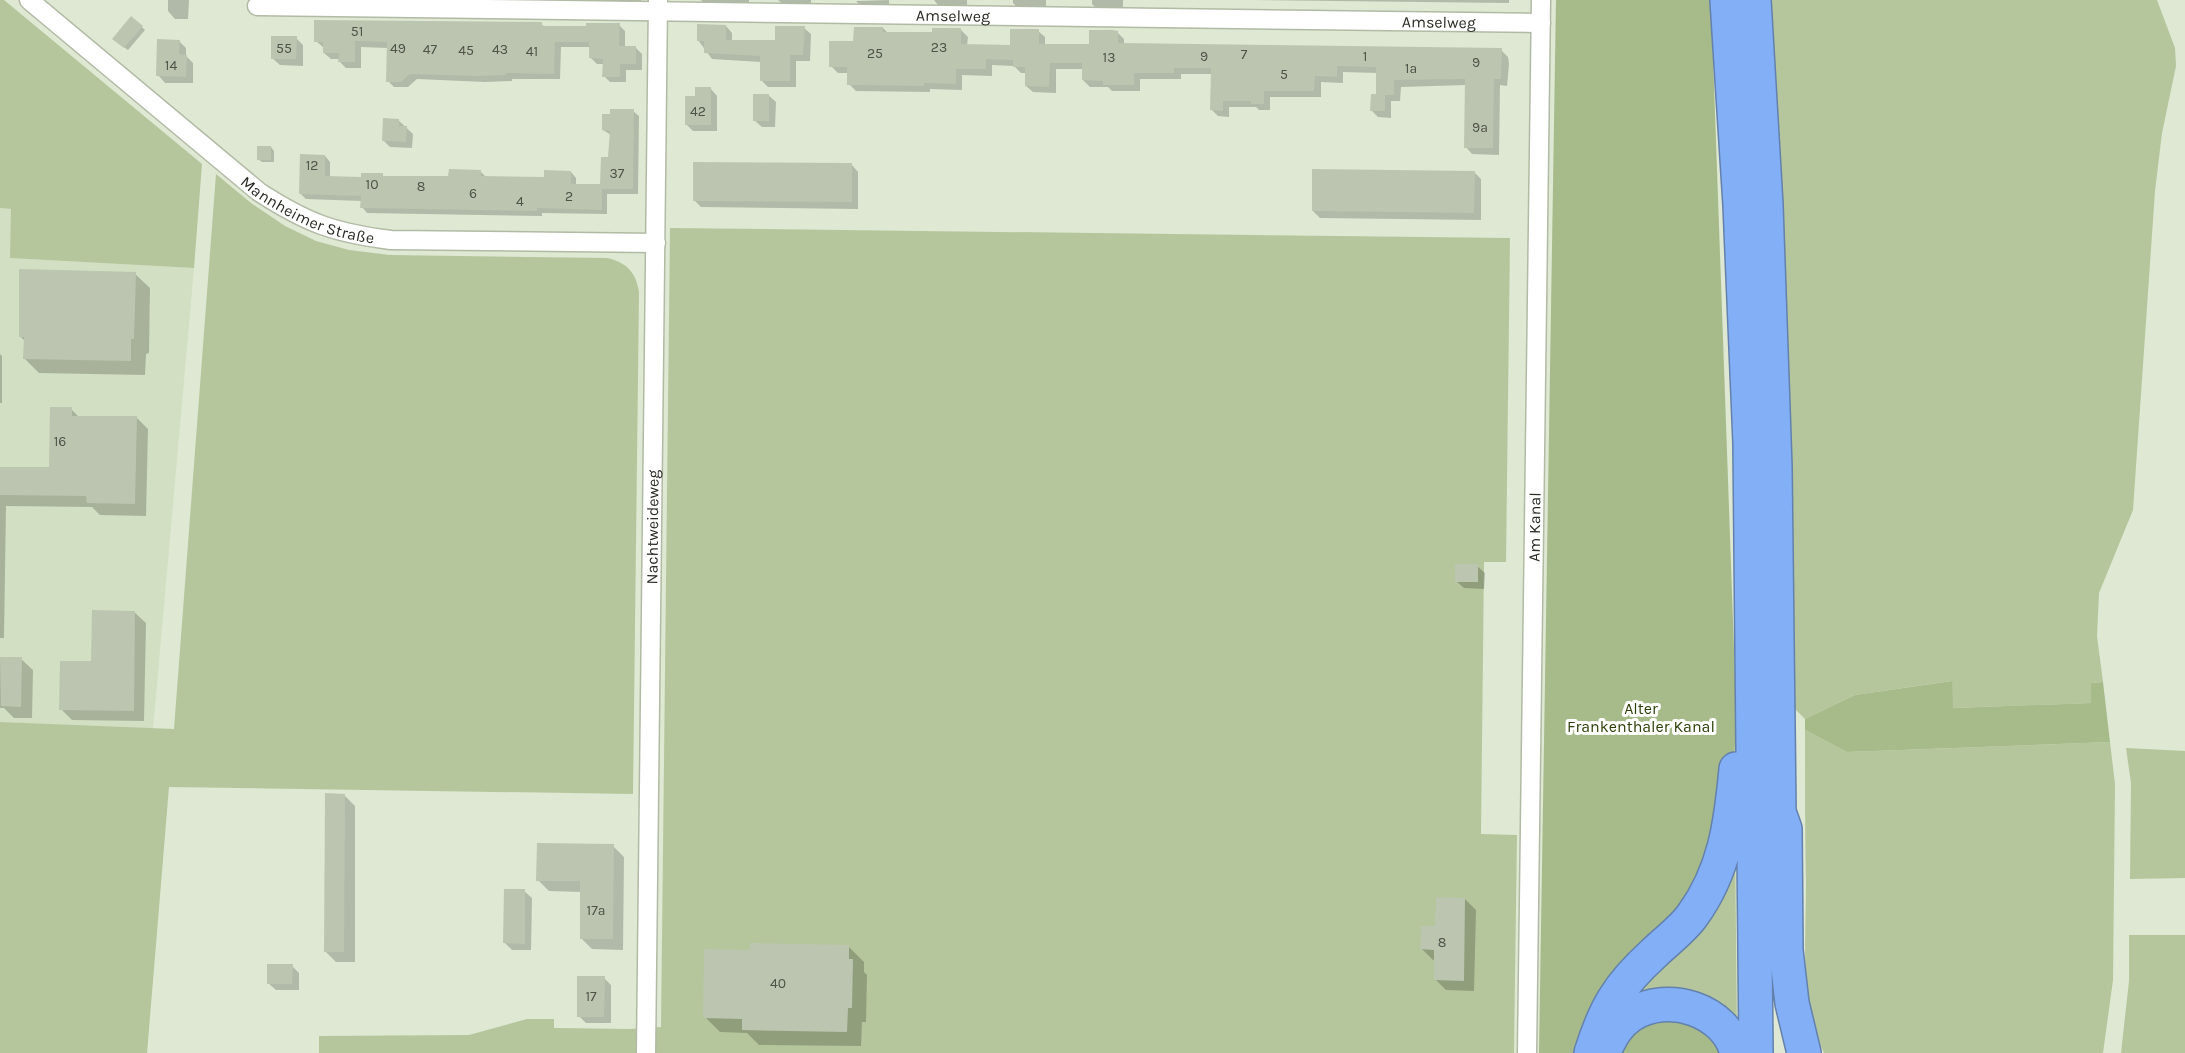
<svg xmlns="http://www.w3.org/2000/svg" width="2185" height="1053" viewBox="0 0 2185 1053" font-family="Karla,sans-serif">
<rect width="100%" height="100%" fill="#dee8d2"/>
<path fill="#d2dfc2" d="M 0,208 L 11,209 L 11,258 L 194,268 L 153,729 L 0,722 Z"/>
<path fill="#b5c69c" d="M 0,0 L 4,0 L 202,164 L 194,268 L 10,258 L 11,209 L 0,208 Z
M 1768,0 L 2157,0 L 2175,48 L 2176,66 L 2162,133 L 2155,191 L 2133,510 L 2099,593 L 2097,636 L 2103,682 L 2091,683 L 2092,703 L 1952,708 L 1951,681 L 1855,695 L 1805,719 L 1795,709 L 1788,606 Z
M 216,174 L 251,203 L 285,226 L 316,241 L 349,250 L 390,255 L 607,258 C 626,262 636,272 639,292 L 633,794 L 169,787 L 147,1053 L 0,1053 L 0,722 L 174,729 Z
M 670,228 L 1510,238 L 1506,562 L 1484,562 L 1481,834 L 1517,835 L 1514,1053 L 319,1053 L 319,1036 L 469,1035 L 527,1019 L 554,1019 L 554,1028 L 631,1029 L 661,1027 Z
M 1805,730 L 1847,752 L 2110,742 L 2115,784 L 2113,980 L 2103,1053 L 1824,1053 C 1799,1003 1806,940 1806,886 C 1805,834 1805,782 1805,730 Z
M 2126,748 L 2185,751 L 2185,878 L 2130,879 L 2131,783 Z
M 1735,837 L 1737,1033 L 1624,995 Z
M 2129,935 L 2185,935 L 2185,1053 L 2121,1053 L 2129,981 Z"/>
<path fill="#a6ba8a" d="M 1556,0 L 1711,0 L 1735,678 L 1736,719 L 1734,768 L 1720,849 L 1585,1053 L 1539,1053 Z
M 1952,681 L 1953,708 L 2091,703 L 2091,683 L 2103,682 L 2110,742 L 1847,752 L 1805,730 L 1805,719 L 1855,695 Z
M 1687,1013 L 1732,1053 L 1616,1053 L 1643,1022 Z"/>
<path fill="#0003" d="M 168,0 L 189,0 L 188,19 L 175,19 L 168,11 Z
M 330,0 L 549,0 L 549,2 Z
M 589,0 L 641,0 L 641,4 L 592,3 Z
M 701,0 L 749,0 L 749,4 L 705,4 Z
M 778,0 L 811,0 L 811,6 L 784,5 Z
M 889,0 L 889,7 L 862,7 L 856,1 Z
M 934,0 L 967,0 L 967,8 L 941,9 Z
M 1013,0 L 1046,0 L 1046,9 L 1019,9 L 1013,3 Z
M 1092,0 L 1123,0 L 1123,10 L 1098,10 L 1092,4 Z
M 1254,0 L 1509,0 L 1509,3 Z
M 132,18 L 145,30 L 128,50 L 117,42 Z
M 541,24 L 545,27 L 564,28 L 619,25 L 625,31 L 625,48 L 636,48 L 642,54 L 642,70 L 626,70 L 626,82 L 610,82 L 604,76 L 604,64 L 597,64 L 591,58 L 591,47 L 561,47 L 560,79 L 512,79 L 512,81 L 485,82 L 417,79 L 408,87 L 394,87 L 388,81 L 388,48 L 361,47 L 361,68 L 346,68 L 340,62 L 340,59 L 331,59 L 324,53 L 324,48 L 316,41 Z
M 726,26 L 732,33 L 732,41 L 777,42 L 804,28 L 811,34 L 810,61 L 796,61 L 796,87 L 768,87 L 761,80 L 761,62 L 712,59 L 698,40 Z
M 883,28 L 888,33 L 934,34 L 961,30 L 968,37 L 967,46 L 1012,46 L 1038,31 L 1045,37 L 1045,46 L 1090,46 L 1117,32 L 1124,39 L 1124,45 L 1501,50 L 1508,57 L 1509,64 L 1507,86 L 1500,85 L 1499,155 L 1472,154 L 1466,147 L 1466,85 L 1401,87 L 1400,101 L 1391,101 L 1391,118 L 1378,117 L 1372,111 L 1377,96 L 1378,73 L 1343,72 L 1343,83 L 1321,82 L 1321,97 L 1270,97 L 1270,110 L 1259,110 L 1256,107 L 1229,107 L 1229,117 L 1218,116 L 1212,110 L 1212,74 L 1181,74 L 1181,79 L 1140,79 L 1140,91 L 1112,91 L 1108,87 L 1090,87 L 1083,80 L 1083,69 L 1056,69 L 1056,93 L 1033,92 L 1026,86 L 1026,73 L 1021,73 L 1014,66 L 992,65 L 992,76 L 962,75 L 962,90 L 930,89 L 930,92 L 856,91 L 849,84 L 849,73 L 838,73 L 831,66 L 855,43 Z
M 296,38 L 303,45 L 303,66 L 280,65 L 272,58 Z
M 179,41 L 186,48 L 186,56 L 193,63 L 193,83 L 165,83 L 158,75 Z
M 711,89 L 717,96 L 717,131 L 693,131 L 687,125 L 697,98 Z
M 768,95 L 776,102 L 775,127 L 762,127 L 754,120 Z
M 633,111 L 639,116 L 638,194 L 607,194 L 607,214 L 542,213 L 542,216 L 367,213 L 362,207 L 362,201 L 306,199 L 301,194 L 325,156 L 330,162 L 330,178 L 362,179 L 382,175 L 385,177 L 450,178 L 480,171 L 486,177 L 546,178 L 571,172 L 576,178 L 576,186 L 602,186 L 610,159 L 611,135 L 603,130 Z
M 398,120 L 413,134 L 412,148 L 390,147 L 384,141 Z
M 271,147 L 274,151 L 274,162 L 262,162 L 258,159 Z
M 851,164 L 858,172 L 858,209 L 701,207 L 694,200 Z
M 1474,172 L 1481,179 L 1481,220 L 1320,218 L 1313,211 Z
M 135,274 L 150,288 L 149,353 L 146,354 L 145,375 L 39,373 L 24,358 L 25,341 L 20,336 Z
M 0,354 L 2,356 L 2,403 L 0,403 Z
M 71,409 L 79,417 L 136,417 L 148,429 L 146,516 L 100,515 L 92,507 L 6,506 L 4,638 L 0,638 L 0,468 L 51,469 Z
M 1477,566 L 1485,573 L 1484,589 L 1464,588 L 1456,581 Z
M 134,612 L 146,623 L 144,721 L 72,720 L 61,709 L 93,663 Z
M 0,658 L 21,659 L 33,670 L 32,718 L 14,718 L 4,708 L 0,708 Z
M 344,795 L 355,806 L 355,962 L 336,962 L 325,951 Z
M 613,846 L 624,857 L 623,950 L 592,949 L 581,938 L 582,892 L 549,891 L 538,880 Z
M 524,891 L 532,898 L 531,950 L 512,950 L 505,943 Z
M 1465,899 L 1476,910 L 1474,991 L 1446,990 L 1435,979 L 1436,960 L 1433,960 L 1422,949 L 1436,928 Z
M 849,947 L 864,962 L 864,972 L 867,975 L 866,1022 L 862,1022 L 861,1046 L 759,1045 L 747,1033 L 720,1032 L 705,1017 Z
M 292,966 L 299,973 L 299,990 L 276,990 L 268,983 Z
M 604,978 L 611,985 L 611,1023 L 586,1023 L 579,1016 Z"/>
<path fill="#bcc5af" d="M 131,16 L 143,26 L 124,48 L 112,39 Z
M 314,20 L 542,22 L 542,26 L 586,26 L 586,23 L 620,23 L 619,46 L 636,46 L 636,64 L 620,64 L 620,77 L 602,77 L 603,59 L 589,58 L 589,42 L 555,42 L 554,74 L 506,73 L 506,75 L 478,76 L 410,74 L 401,82 L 386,82 L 387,42 L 355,41 L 355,62 L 338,62 L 339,53 L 323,53 L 323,42 L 314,42 Z
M 697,24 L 726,25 L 726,40 L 775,40 L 775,26 L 805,26 L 803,55 L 790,55 L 790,81 L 760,81 L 760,56 L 704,53 L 704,41 L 697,41 Z
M 854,27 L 883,27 L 883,32 L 932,32 L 932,28 L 961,28 L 961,44 L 1010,45 L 1010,29 L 1039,29 L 1039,44 L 1089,44 L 1089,30 L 1112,30 L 1118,31 L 1118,43 L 1502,48 L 1501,79 L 1494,79 L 1493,148 L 1464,148 L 1465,79 L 1394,80 L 1394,95 L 1385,95 L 1385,111 L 1370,111 L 1371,94 L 1376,94 L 1376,67 L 1337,66 L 1337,77 L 1315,76 L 1314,91 L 1264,91 L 1264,104 L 1251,104 L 1251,101 L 1223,101 L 1223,111 L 1210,110 L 1211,68 L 1174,68 L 1174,73 L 1134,73 L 1134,85 L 1103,85 L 1103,81 L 1082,80 L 1082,63 L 1050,63 L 1049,87 L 1025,86 L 1025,67 L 1013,67 L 1013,60 L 986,59 L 986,69 L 956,69 L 956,84 L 924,83 L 924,86 L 847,85 L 847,67 L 829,67 L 829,41 L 853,41 Z
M 271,36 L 297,36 L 296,59 L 271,59 Z
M 157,39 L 180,40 L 179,54 L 187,55 L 186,77 L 156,76 Z
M 695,87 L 711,87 L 711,125 L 685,125 L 685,96 L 695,96 Z
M 753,94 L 769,94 L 769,121 L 753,121 Z
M 610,109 L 634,109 L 633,189 L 602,189 L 602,210 L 537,208 L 537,211 L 360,208 L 361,196 L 299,194 L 300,154 L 325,155 L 325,176 L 361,177 L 361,173 L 383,173 L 383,176 L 448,176 L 449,169 L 481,170 L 481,176 L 544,177 L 544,170 L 571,171 L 571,184 L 600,184 L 601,157 L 608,157 L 610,131 L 602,130 L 602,114 L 610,114 Z
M 383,118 L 399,119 L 399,126 L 407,126 L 406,142 L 382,141 Z
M 257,146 L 271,146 L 271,160 L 257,160 Z
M 693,162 L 852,163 L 852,202 L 693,201 Z
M 1312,169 L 1475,171 L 1474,213 L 1312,211 Z
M 19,269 L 136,272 L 134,339 L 131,339 L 131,361 L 23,359 L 24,337 L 19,337 Z
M 50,407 L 72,407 L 72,416 L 137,416 L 135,504 L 87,503 L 86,496 L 0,495 L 0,467 L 49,467 Z
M 1455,564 L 1478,564 L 1478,582 L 1455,582 Z
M 92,610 L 135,611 L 134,711 L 59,710 L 60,661 L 91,661 Z
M 0,657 L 22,657 L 21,707 L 1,706 Z
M 325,793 L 345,794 L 344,952 L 324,952 Z
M 537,843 L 614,844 L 613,939 L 580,939 L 580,881 L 536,881 Z
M 504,889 L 525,889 L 525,944 L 503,943 Z
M 1436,897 L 1465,898 L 1464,981 L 1434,980 L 1434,950 L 1420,949 L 1421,926 L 1435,926 Z
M 750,943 L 849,945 L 849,959 L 853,959 L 852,1008 L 848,1008 L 847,1032 L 742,1030 L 742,1019 L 703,1018 L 704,949 L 750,950 Z
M 267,964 L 293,964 L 292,984 L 267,984 Z
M 577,976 L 605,976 L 604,1017 L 577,1017 Z"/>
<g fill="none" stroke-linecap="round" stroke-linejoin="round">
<g stroke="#b1baa5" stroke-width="21">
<g id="street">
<path id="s1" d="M 29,0 L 259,192 C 307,223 334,233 391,240 L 656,243"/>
<path id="s2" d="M 257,6 L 1541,23"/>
<path id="s3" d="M 646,1053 L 658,0"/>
<path id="s4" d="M 1527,1053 L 1541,0"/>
</g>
</g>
<g stroke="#6381ac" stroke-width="36">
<path id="highway" d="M 1727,0 L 1740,205 L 1750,443 L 1756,1053
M 1754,0 L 1766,205 L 1775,467 L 1779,812 L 1785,829 L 1786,950 L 1792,1003 L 1804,1053
M 1604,1051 C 1611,1037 1617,1024 1631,1015 C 1668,991 1726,1010 1737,1053
M 1591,1053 C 1605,1008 1618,986 1653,954 C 1665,942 1682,930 1692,916 C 1725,871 1731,823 1736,769"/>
</g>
<use href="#street" stroke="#fff" stroke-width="18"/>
<use href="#highway" stroke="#82aff5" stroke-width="33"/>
</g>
<g text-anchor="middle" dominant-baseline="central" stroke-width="6" stroke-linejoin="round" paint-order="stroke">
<g font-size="14" fill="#4e5247">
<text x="357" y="31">51</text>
<text x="939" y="47">23</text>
<text x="284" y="48">55</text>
<text x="398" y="48">49</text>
<text x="430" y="49">47</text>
<text x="500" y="49">43</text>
<text x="466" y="50">45</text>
<text x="532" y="51">41</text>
<text x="875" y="53">25</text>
<text x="1244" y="54">7</text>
<text x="1204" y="56">9</text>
<text x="1365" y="56">1</text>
<text x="1109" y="57">13</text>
<text x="1476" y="62">9</text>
<text x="171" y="65">14</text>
<text x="1411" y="68">1a</text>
<text x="1284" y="74">5</text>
<text x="698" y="111">42</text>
<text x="1480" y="127">9a</text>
<text x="312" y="165">12</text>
<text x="617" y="173">37</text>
<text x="372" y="184">10</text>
<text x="421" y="186">8</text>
<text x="473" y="193">6</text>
<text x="569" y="196">2</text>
<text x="520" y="201">4</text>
<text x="60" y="441">16</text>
<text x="596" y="910">17a</text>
<text x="1442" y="942">8</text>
<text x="778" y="983">40</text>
<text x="591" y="996">17</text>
</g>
<g font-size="16" fill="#292c24" stroke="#fff">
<text stroke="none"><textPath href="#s2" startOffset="696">Amselweg</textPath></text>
<text stroke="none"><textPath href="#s2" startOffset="1182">Amselweg</textPath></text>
<text stroke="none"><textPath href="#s1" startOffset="352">Mannheimer Straße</textPath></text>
<text stroke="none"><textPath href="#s3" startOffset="526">Nachtweideweg</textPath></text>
<text stroke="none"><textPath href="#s4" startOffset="526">Am Kanal</textPath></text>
</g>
<g font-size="16" fill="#2e4009" stroke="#fff">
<text x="1641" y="708">Alter<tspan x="1641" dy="18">Frankenthaler Kanal</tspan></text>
</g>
</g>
</svg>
